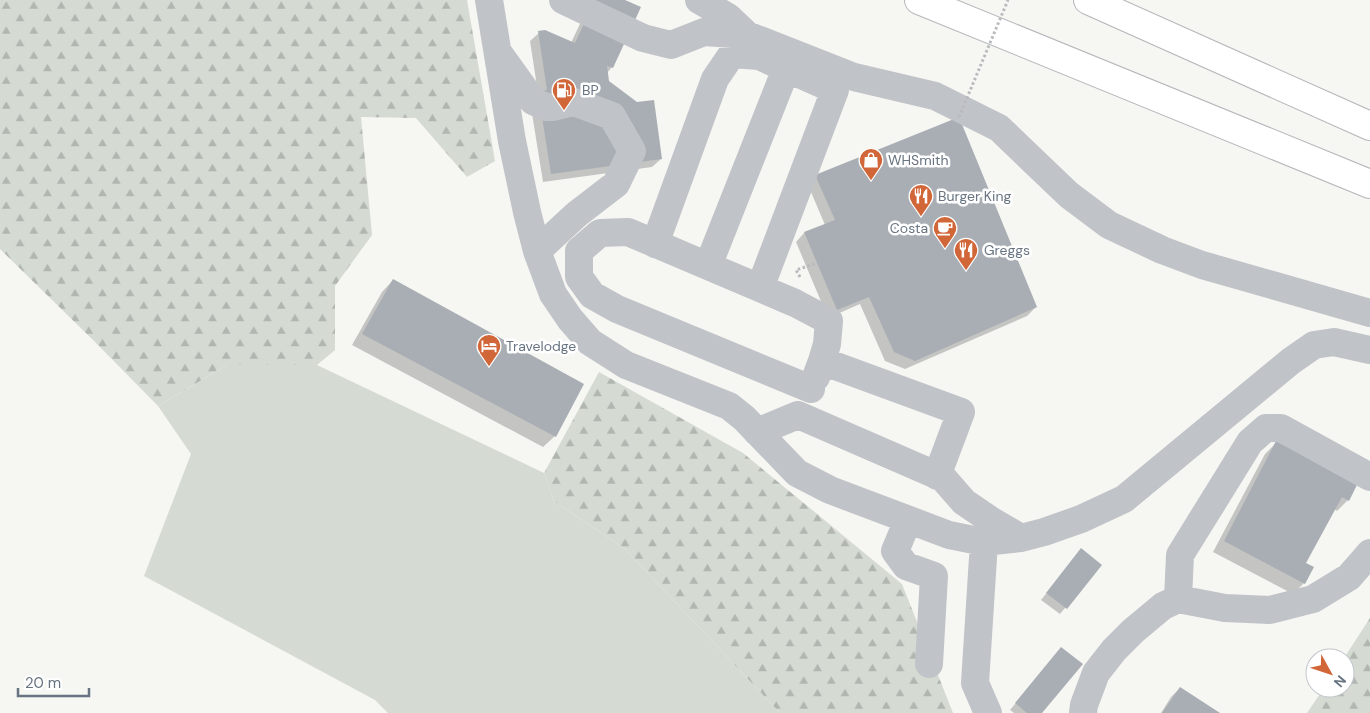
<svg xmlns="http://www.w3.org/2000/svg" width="1370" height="713" viewBox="0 0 1370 713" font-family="'DM Sans',sans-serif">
<defs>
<pattern id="forest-firs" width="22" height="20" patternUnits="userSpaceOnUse" patternTransform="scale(1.25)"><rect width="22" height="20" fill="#d5dbd3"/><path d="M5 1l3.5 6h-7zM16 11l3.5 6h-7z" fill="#b1b6b1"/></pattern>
</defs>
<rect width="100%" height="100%" fill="#f6f6f3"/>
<path fill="#d5dbd3" d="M 227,365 L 317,365 L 544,473 L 554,501 L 625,549 L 780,713 L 388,713 L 375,700 L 144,576 L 191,454 L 158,406 Z"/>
<path fill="url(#forest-firs)" d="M 0,0 L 467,0 L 495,161 L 467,177 L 416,118 L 361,117 L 372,235 L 335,286 L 335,350 L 317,365 L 227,365 L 158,406 L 96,343 L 0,249 Z
M 599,372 L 743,453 L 902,584 L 953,713 L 780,713 L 625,549 L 554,501 L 544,473 Z
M 1370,618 L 1370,713 L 1307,713 L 1324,688 L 1345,688 L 1345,658 L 1344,658 Z"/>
<path fill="#0003" d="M 591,0 L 622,0 L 612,67 L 607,73 L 608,82 L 661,159 L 652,167 L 543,182 L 530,101 L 538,93 L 530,41 L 539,33 L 571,43 Z
M 816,176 L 1036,307 L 1027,316 L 905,369 L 885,361 L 860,304 L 828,318 L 796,242 L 804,233 L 825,225 L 808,185 Z
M 393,280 L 555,436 L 543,447 L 352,345 L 382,292 Z
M 1276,443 L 1348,500 L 1337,511 L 1334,509 L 1304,563 L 1304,583 L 1293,594 L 1213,552 L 1265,454 Z
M 1081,550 L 1100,566 L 1060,614 L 1041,600 Z
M 1056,654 L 1040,713 L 1014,713 L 1010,710 Z
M 1180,688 L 1217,713 L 1161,713 L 1171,697 Z"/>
<path fill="#a8aeb3" d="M 595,0 L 625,0 L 641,7 L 613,68 L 607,66 L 609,81 L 637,102 L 654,100 L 662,159 L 551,174 L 538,91 L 547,90 L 538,31 L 545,30 L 575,43 Z
M 959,117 L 1037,307 L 915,361 L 894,352 L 869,297 L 837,310 L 804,232 L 835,220 L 815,175 Z
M 393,279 L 584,384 L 556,437 L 362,334 Z
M 1276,441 L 1358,483 L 1349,501 L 1342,497 L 1306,563 L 1314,567 L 1305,584 L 1224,541 Z
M 1081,548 L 1102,565 L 1067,609 L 1046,593 Z
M 1061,647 L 1083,664 L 1042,713 L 1027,713 L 1015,703 Z
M 1180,687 L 1220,713 L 1162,713 Z"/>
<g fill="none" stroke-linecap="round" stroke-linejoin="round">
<g stroke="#b3b6b9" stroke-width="30">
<path id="highway" d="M 919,0 L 1370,184
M 1088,0 L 1370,126"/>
</g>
<path stroke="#b8babd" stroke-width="3" stroke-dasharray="2.5 2.5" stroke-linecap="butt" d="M 800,277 L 796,270 L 817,263"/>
<path stroke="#c0c3c7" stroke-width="28" d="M 489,0 L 512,141 L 527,212 L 537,251 L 553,294 L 570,319 L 590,342 L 626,365 L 729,406 L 744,418 L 797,473 L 830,490 L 949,535 L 984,542 L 1021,538 L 1044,532 L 1081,519 L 1124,499 L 1291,361 L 1314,345 L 1334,342 L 1370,350
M 563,0 L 643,38 L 671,45 L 704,32 L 747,35 L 854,77 L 935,96 L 999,128 L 1069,195 L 1109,225 L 1162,250 L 1202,265 L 1370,313
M 699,0 L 728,17 L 747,35
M 500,55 L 533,101 L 546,107 L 552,107 L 574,102 L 612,116 L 632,151 L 616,184 L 577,214 L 537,251
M 655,244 L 715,79 L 732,54 L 759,56 L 835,90 L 760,288
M 708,266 L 786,69
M 816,377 L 822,361 L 961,412 L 937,476
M 811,389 L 617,309 L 592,295 L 579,277 L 579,251 L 600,233 L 628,232 L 795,303 L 829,321 L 827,344 L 822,361
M 757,432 L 798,415 L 943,478 L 964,502 L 992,521 L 1021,538
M 908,520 L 895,551 L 906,566 L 934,576 L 929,664
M 984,542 L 975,683 L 988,713
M 1178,599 L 1180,555 L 1250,442 L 1266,428 L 1281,428 L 1370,477
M 1083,713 L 1084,705 L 1096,673 L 1114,650 L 1133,631 L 1163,606 L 1178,599 L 1225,608 L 1270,610 L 1313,599 L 1349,577 L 1370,553"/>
<use href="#highway" stroke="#fff" stroke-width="28"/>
<path stroke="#b8babd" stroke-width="3" stroke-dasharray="2.5 2.5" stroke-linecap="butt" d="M 959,117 L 1008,0"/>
</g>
<defs>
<g id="fuel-pin" transform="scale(1.25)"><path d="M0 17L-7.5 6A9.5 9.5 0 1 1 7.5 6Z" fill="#d16638" stroke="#fff"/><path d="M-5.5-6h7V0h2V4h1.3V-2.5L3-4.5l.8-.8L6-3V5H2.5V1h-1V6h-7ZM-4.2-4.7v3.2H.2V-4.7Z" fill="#fff"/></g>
<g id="shop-pin" transform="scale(1.25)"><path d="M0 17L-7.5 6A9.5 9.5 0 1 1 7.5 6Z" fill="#d16638" stroke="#fff"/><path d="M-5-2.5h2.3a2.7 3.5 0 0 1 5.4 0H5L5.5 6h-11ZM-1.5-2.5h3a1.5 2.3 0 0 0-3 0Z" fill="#fff"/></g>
<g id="restaurant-pin" transform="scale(1.25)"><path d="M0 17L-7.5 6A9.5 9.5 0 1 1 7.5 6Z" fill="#d16638" stroke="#fff"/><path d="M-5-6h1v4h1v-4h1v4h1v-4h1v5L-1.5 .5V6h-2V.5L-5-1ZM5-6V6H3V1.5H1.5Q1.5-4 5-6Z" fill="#fff"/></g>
<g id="cafe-pin" transform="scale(1.25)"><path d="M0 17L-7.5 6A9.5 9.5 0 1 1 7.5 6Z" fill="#d16638" stroke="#fff"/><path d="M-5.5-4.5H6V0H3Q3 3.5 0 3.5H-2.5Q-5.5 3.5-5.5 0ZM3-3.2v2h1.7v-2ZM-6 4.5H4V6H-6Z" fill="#fff"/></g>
<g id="hotel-pin" transform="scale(1.25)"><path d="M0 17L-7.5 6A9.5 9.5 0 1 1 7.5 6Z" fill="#d16638" stroke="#fff"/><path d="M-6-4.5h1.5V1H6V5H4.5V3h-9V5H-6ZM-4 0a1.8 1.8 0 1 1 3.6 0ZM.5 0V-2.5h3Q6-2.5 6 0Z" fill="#fff"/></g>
</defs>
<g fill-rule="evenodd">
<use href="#fuel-pin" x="564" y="90"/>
<use href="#shop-pin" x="871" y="160"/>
<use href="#restaurant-pin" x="921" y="196"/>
<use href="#cafe-pin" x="945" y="228"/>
<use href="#restaurant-pin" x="966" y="250"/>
<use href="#hotel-pin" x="489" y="346"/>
</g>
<g text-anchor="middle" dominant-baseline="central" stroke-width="5" stroke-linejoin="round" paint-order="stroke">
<g font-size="14" fill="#687481" stroke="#fff" text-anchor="start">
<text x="582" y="90">BP</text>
<text x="888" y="160">WHSmith</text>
<text x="938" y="196">Burger King</text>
<text x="928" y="228" text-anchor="end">Costa</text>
<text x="984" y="250">Greggs</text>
<text x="506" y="346">Travelodge</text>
</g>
</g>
<g transform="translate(1330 673) rotate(130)"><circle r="24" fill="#ffffff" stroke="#c3c7cd"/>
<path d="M0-4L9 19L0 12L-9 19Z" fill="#d16638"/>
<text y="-8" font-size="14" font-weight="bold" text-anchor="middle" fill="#687481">N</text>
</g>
<path d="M18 688v8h71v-8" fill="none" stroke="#687481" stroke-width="2.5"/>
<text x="25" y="688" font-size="15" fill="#687481" stroke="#ffffff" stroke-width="4" paint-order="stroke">20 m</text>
</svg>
